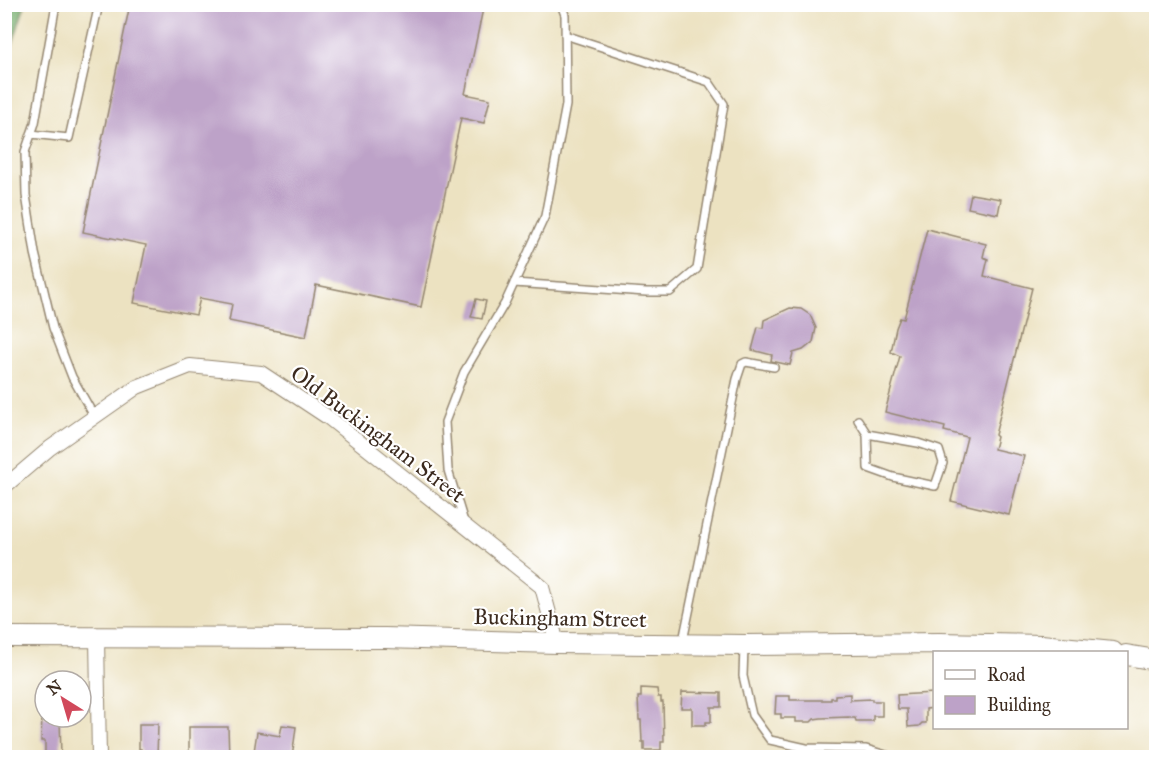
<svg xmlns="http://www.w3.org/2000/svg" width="1161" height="762" viewBox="0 0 1161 762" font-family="'IM FELL Great Primer',serif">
<rect width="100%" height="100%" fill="#fff"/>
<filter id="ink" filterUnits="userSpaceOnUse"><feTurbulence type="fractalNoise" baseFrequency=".0167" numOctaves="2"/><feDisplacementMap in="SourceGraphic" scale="12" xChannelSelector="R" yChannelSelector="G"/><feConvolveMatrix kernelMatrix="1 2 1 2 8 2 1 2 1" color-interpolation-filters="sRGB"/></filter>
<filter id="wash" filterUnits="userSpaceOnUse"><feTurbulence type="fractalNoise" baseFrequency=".008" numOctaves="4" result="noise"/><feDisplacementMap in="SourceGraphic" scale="24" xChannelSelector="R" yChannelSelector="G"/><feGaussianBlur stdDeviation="1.35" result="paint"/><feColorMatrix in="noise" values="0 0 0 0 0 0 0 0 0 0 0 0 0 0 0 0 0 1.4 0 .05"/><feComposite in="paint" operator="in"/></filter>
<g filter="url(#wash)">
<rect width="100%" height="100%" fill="#ece2c1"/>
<path fill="#71aa68" stroke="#566a43" stroke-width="1.5" d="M 5,4 L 25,5 L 5,67 L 4,5 Z"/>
<g id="blocks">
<path fill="#bda2c8" d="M 130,4 L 484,4 L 465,94 L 490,99 L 484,123 L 461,118 L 421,307 L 316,285 L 306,337 L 229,321 L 232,304 L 200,298 L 196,315 L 134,303 L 146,245 L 83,232 Z
M 971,194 L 1001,199 L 998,214 L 968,208 Z
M 927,229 L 986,244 L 983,257 L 988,259 L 984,276 L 1032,288 L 995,435 L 997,437 L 994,449 L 1024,456 L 1009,515 L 951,501 L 967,437 L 944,431 L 945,427 L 885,412 L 900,356 L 891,352 L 896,328 L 900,318 L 904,319 Z
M 476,299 L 486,301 L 482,319 L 471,317 Z
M 790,308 L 801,309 L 810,315 L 816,328 L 813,342 L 803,350 L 793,353 L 790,365 L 771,361 L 772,355 L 752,350 L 758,327 L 763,328 L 764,320 Z
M 641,688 L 657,689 L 658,697 L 661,697 L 661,702 L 663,702 L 664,742 L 661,742 L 661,750 L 644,750 L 644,742 L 642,742 L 641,720 L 639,720 L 638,697 L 641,697 Z
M 682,692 L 721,693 L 721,707 L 711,707 L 711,722 L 706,722 L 706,725 L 692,725 L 692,708 L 681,708 Z
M 934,693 L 934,708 L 926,709 L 926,723 L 922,723 L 919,726 L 908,727 L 907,709 L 898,709 L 897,695 Z
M 850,694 L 850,700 L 872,699 L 872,701 L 882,701 L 882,716 L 873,716 L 873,721 L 856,721 L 855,718 L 849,718 L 849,717 L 821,718 L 814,719 L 811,722 L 796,722 L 796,718 L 781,718 L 781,714 L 775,714 L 776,696 L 790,696 L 790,700 L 831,700 L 831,698 L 835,698 L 835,695 Z
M 42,717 L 60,717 L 61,758 L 45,758 L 45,741 L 41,741 Z
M 139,724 L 158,724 L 157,758 L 141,758 L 141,749 L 139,749 Z
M 282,725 L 296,727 L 292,758 L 253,758 L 257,732 L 280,736 Z
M 189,727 L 228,727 L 229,757 L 213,757 L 213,753 L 189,754 Z"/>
</g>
</g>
<g filter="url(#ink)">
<use href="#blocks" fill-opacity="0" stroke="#948670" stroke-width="1.5"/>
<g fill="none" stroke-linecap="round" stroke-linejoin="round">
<g stroke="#948670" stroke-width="10">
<path id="lane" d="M 56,4 L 35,123 L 25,152 L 26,195 L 35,253 L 53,328 L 72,377 L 94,416
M 31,134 L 69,138 L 99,4
M 514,283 L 646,292 L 670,292 L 697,269 L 724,104 L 709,82 L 565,35
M 858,420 L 867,434 L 918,443 L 939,450 L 943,463 L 935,486 L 893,477 L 868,468 L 867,434
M 464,522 L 448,470 L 445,422 L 464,372 L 505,303 L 545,216 L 566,105 L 565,15 L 561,4
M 683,641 L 737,379 L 742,364 L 746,362 L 774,367
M 744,647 L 743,676 L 752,715 L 770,740 L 806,748 L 866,749 L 896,758"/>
</g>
<g stroke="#948670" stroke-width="16">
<path id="street" d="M 4,487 L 50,448 L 137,387 L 190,366 L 261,373 L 329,418 L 542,587 L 557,643
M 97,637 L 99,758"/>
</g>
<g stroke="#948670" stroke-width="22">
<path id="secondary" d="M 4,637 L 385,638 L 557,643 L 745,645 L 939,643 L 1041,645 L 1113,652
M 1126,655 L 1156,660"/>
</g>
<use href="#lane" stroke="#fff" stroke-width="7"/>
<use href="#street" stroke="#fff" stroke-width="14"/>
<use href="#secondary" stroke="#fff" stroke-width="20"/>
</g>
</g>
<g text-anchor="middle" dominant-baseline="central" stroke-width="4.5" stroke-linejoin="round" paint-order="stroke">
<g font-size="22" fill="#3b2a1e" stroke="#fff">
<text transform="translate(378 434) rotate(37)">Old Buckingham Street</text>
<text transform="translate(560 618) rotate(1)">Buckingham Street</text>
</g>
</g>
<rect width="1161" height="762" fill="none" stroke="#fff" stroke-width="24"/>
<rect x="933" y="651" width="195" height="78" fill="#ffffff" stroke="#b1aaa5" stroke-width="1.5"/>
<rect x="945" y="670" width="30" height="9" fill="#ffffff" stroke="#b1aaa5" stroke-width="1.5"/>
<text x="987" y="681" font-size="18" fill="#3b2a1e">Road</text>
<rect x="945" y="696" width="30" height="18" fill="#bda2c8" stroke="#b1aaa5" stroke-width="1.5"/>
<text x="987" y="711" font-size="18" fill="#3b2a1e">Building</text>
<g transform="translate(63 699) rotate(323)"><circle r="28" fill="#ffffff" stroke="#b1aaa5" stroke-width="1.5"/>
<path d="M0-4.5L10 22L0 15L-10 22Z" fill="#d1495b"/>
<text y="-9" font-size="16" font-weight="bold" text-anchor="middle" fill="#3b2a1e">N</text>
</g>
</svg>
